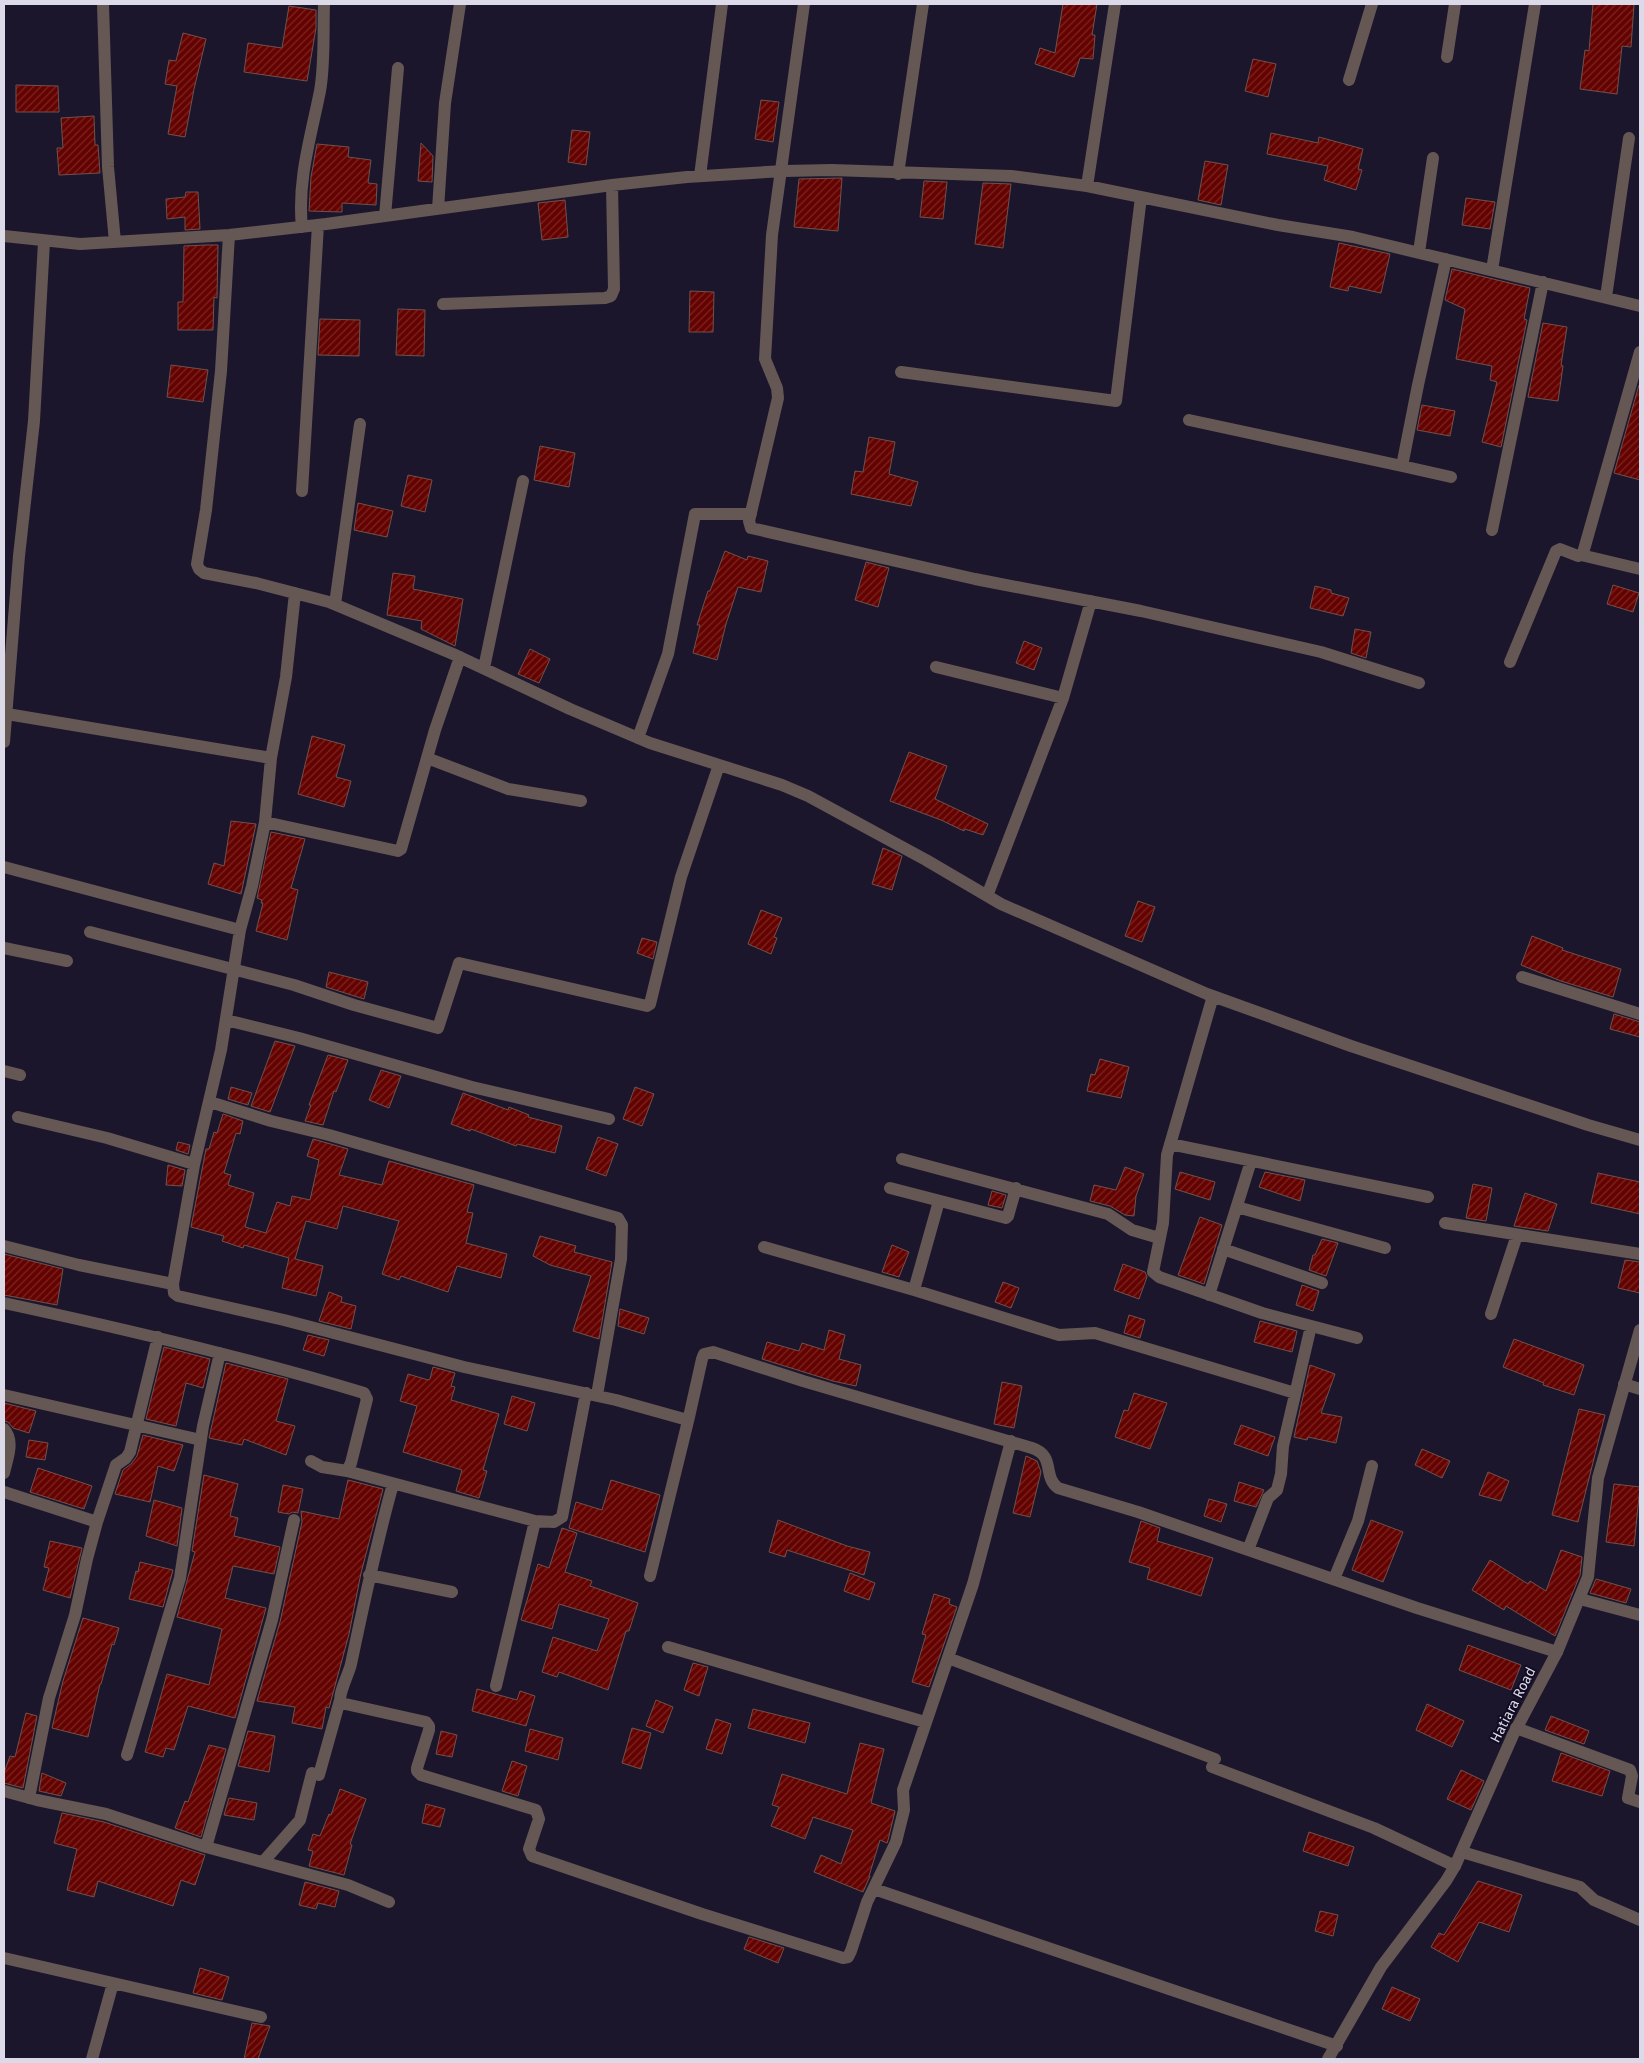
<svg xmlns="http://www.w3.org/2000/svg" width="1644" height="2063" viewBox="0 0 1644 2063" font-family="'Fira Sans',sans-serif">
<defs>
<pattern id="building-hatch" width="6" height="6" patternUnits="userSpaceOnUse" patternTransform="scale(1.25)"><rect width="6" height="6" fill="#640200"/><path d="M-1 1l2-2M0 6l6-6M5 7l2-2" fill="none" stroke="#7a2625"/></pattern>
</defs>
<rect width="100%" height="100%" fill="#1c162d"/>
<path fill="url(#building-hatch)" stroke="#70514b" d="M 1063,4 L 1097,4 L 1092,35 L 1095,35 L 1093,59 L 1080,58 L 1074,77 L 1035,64 L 1040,48 L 1055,53 Z
M 1593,4 L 1634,4 L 1631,47 L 1622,46 L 1617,94 L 1580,89 L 1585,50 L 1589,51 Z
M 289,6 L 316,10 L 316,28 L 307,81 L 244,72 L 248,43 L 282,48 Z
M 183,33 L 206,39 L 194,89 L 185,137 L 168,134 L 177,86 L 165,84 L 169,60 L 176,61 Z
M 1253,59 L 1276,64 L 1268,97 L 1245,91 Z
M 16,85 L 58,86 L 59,112 L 16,112 Z
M 761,100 L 779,102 L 773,142 L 755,139 Z
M 94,116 L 95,145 L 98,145 L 100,173 L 59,175 L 57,148 L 63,148 L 61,118 Z
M 572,130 L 590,132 L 586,165 L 568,162 Z
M 1271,133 L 1318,143 L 1319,137 L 1363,149 L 1358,169 L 1362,170 L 1356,190 L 1324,180 L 1328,166 L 1267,154 Z
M 421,143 L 433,156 L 432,182 L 418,181 Z
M 317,144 L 349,147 L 348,157 L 371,160 L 368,183 L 377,184 L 376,205 L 342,203 L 342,212 L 309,211 L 311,177 Z
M 1205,161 L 1228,165 L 1221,205 L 1198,200 Z
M 842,178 L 838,231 L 794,227 L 799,179 Z
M 924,181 L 947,182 L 943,219 L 920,217 Z
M 983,183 L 1011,184 L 1003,248 L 975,244 Z
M 186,192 L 198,192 L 200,229 L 185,230 L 185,217 L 167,219 L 166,199 L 185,197 Z
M 1466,198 L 1495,202 L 1490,229 L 1462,225 Z
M 565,200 L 568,237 L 542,240 L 538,203 Z
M 1339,243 L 1390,254 L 1381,293 L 1349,286 L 1348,291 L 1330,287 Z
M 206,245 L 218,245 L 217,298 L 214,297 L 213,330 L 178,330 L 178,302 L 183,302 L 184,246 Z
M 1452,269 L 1530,288 L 1524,319 L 1527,320 L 1501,447 L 1482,442 L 1497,382 L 1490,380 L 1492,366 L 1456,359 L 1465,309 L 1445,300 Z
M 690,291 L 714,292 L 713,332 L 689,332 Z
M 398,309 L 425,310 L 424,356 L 396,355 Z
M 320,319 L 360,320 L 359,356 L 318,355 Z
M 1543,323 L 1567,327 L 1561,365 L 1563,366 L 1558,401 L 1528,397 Z
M 171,365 L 208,370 L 203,402 L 167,397 Z
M 1639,385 L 1640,385 L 1640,480 L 1614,473 Z
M 1422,405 L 1455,411 L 1450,436 L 1417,430 Z
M 869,437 L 895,442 L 889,474 L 918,482 L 911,506 L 851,494 L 855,471 L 863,472 Z
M 540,446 L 575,453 L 569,487 L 534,480 Z
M 408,475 L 432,480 L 425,512 L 401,506 Z
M 358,503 L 393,511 L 387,537 L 354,530 Z
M 725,551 L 747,560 L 748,556 L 768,561 L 761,592 L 738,587 L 726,624 L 717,660 L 693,653 L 700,625 L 697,625 L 708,591 L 710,591 Z
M 866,562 L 889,568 L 878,607 L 855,600 Z
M 393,573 L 415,576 L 413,589 L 463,599 L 455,646 L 421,629 L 422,621 L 387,615 Z
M 1613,585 L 1639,593 L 1633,612 L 1607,604 Z
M 1315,586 L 1331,590 L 1331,593 L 1349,598 L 1343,616 L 1310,608 Z
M 1355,629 L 1371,632 L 1366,658 L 1351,653 Z
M 1024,641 L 1042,648 L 1034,670 L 1016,663 Z
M 530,649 L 550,659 L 539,683 L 518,674 Z
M 312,736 L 345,745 L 336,777 L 351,781 L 344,807 L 298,794 Z
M 909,752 L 947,766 L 935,799 L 988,824 L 983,835 L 965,829 L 964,831 L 941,820 L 890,801 Z
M 231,821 L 256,824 L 241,894 L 208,884 L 214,863 L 224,866 Z
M 271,832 L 305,839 L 291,888 L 298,890 L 287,940 L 256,931 L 263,903 L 261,903 L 262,900 L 257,898 Z
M 883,848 L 902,856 L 892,890 L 872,884 Z
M 1138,901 L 1155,907 L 1142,942 L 1125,936 Z
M 761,910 L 782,918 L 774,937 L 777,938 L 771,954 L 748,944 Z
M 1532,936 L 1563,948 L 1562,950 L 1621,969 L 1613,997 L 1561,981 L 1521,965 Z
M 642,938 L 657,942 L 653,959 L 637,953 Z
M 329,972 L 368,982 L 364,999 L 326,987 Z
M 1614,1014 L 1640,1022 L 1640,1037 L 1610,1029 Z
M 275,1041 L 295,1046 L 270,1112 L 251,1106 Z
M 328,1055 L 348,1060 L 336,1092 L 334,1091 L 323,1125 L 305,1121 L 311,1105 L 309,1105 Z
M 1100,1059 L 1129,1067 L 1121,1098 L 1087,1091 L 1091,1074 L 1095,1075 Z
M 381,1070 L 401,1076 L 389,1108 L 369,1100 Z
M 231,1087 L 252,1093 L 248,1105 L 228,1099 Z
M 635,1087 L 654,1094 L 642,1126 L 623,1119 Z
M 463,1093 L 508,1110 L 509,1107 L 529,1115 L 528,1117 L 562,1126 L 555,1153 L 517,1144 L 516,1146 L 471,1129 L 470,1131 L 451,1124 Z
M 223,1114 L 243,1121 L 240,1134 L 236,1133 L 224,1173 L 231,1175 L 228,1185 L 254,1193 L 245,1227 L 266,1233 L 277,1202 L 290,1206 L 292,1196 L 310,1200 L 319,1160 L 307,1156 L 313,1139 L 348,1149 L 339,1175 L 382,1185 L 389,1161 L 474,1185 L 467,1212 L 473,1213 L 466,1243 L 507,1254 L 501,1278 L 457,1266 L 448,1292 L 401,1276 L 399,1280 L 382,1274 L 399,1221 L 343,1206 L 337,1229 L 306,1221 L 295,1259 L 323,1266 L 316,1296 L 282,1288 L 289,1258 L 244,1245 L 243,1248 L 222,1241 L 224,1236 L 191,1227 L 206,1149 L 209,1149 L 214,1132 L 217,1133 Z
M 598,1137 L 618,1144 L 606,1176 L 586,1169 Z
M 178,1142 L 190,1145 L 188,1154 L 176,1150 Z
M 168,1165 L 185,1170 L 182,1186 L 166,1185 Z
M 1125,1167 L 1144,1174 L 1136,1196 L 1134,1216 L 1125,1215 L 1110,1206 L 1090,1201 L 1094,1185 L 1116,1190 Z
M 1180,1172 L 1215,1182 L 1210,1200 L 1175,1189 Z
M 1265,1172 L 1305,1180 L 1300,1201 L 1259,1187 Z
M 1598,1173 L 1640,1182 L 1640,1214 L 1591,1203 Z
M 1473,1184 L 1492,1188 L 1486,1221 L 1466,1218 Z
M 992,1191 L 1006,1195 L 1002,1208 L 988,1205 Z
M 1525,1193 L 1557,1204 L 1548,1231 L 1514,1226 Z
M 1200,1217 L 1222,1225 L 1204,1284 L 1178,1275 Z
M 540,1236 L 576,1246 L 574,1252 L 612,1262 L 599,1339 L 573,1331 L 591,1276 L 550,1265 L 533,1256 Z
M 1322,1239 L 1338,1243 L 1326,1276 L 1309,1270 L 1313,1255 L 1315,1255 Z
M 892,1245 L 909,1252 L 899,1277 L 882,1272 Z
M 4,1254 L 63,1269 L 57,1305 L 4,1295 Z
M 1625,1260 L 1640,1262 L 1640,1293 L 1618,1288 Z
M 1123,1264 L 1145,1272 L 1147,1277 L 1139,1299 L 1114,1290 Z
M 1003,1282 L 1019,1288 L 1011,1308 L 995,1302 Z
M 1302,1285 L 1319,1291 L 1313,1311 L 1296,1305 Z
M 329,1292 L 342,1297 L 341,1302 L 356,1306 L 351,1329 L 319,1321 Z
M 620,1309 L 649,1318 L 644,1334 L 618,1326 Z
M 1129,1315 L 1145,1320 L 1140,1338 L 1124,1333 Z
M 1260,1321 L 1297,1331 L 1292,1352 L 1254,1342 Z
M 829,1330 L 845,1335 L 839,1359 L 861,1365 L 856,1386 L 833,1381 L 762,1359 L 767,1342 L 799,1351 L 802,1343 L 824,1350 Z
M 308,1335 L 329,1340 L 324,1356 L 303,1350 Z
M 1514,1339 L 1584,1365 L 1574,1395 L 1543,1385 L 1544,1383 L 1503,1367 Z
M 164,1347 L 210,1359 L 203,1388 L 186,1383 L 176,1426 L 146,1419 Z
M 226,1363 L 288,1379 L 276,1421 L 295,1426 L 286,1455 L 244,1439 L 242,1445 L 209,1438 Z
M 1310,1365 L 1335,1374 L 1321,1413 L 1342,1417 L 1336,1443 L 1308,1437 L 1307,1440 L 1294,1437 Z
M 433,1367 L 455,1373 L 451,1386 L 455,1387 L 451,1400 L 499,1414 L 483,1470 L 487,1471 L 479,1498 L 456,1491 L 462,1470 L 403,1452 L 417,1406 L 400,1401 L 408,1374 L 428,1380 L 430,1379 Z
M 1002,1382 L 1022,1386 L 1014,1428 L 994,1424 Z
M 1134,1393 L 1167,1403 L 1150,1449 L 1115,1437 L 1124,1410 L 1128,1411 Z
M 512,1396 L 535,1403 L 527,1431 L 504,1424 Z
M 4,1403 L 36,1411 L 29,1433 L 13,1428 L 8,1422 L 4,1421 Z
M 1579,1409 L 1605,1415 L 1578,1522 L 1552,1515 Z
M 1241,1425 L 1275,1437 L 1268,1456 L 1234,1444 Z
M 143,1435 L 183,1445 L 174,1471 L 158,1466 L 150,1502 L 115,1494 L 123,1470 L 131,1464 L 137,1456 Z
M 29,1440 L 48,1443 L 45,1460 L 26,1457 Z
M 1422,1449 L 1450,1461 L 1442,1478 L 1415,1465 Z
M 1026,1456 L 1037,1461 L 1041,1472 L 1030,1517 L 1013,1513 Z
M 38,1468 L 92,1486 L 84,1509 L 30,1492 Z
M 1488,1472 L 1509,1481 L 1501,1501 L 1479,1495 Z
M 204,1475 L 238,1484 L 230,1516 L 238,1518 L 234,1536 L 280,1547 L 274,1574 L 233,1566 L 225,1598 L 266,1608 L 235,1718 L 188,1706 L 174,1750 L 166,1748 L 163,1757 L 145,1752 L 167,1674 L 209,1685 L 222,1629 L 177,1617 L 195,1552 L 192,1551 Z
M 348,1480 L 383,1489 L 361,1573 L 349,1634 L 329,1708 L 326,1707 L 322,1729 L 292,1723 L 295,1707 L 257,1701 L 280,1622 L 302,1522 L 301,1511 L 339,1519 Z
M 611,1480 L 660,1495 L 645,1552 L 569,1528 L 576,1502 L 602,1510 Z
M 1239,1482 L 1264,1490 L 1256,1507 L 1234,1501 Z
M 1614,1484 L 1640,1487 L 1634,1546 L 1606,1542 Z
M 283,1485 L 303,1489 L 298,1513 L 292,1512 L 289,1514 L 278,1512 Z
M 1209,1499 L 1227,1504 L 1221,1522 L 1204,1516 Z
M 154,1500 L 182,1508 L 177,1546 L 146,1536 Z
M 778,1520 L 847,1546 L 870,1552 L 864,1575 L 787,1550 L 785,1557 L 769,1552 Z
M 1371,1520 L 1403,1532 L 1383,1582 L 1352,1570 Z
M 1141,1521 L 1160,1528 L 1157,1541 L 1213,1558 L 1201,1596 L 1147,1579 L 1150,1568 L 1129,1562 Z
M 562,1528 L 577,1533 L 565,1572 L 592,1581 L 590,1586 L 638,1603 L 629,1631 L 626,1631 L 608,1690 L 559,1672 L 557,1677 L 542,1672 L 553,1637 L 597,1651 L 609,1619 L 559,1604 L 552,1629 L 521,1620 L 538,1564 L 549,1568 Z
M 50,1541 L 82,1548 L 70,1598 L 43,1590 L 49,1568 L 44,1567 Z
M 1561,1550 L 1582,1557 L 1580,1575 L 1555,1636 L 1506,1606 L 1504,1610 L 1472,1590 L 1490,1560 L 1528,1584 L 1530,1581 L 1546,1591 Z
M 140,1562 L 173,1570 L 163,1607 L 129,1599 L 136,1571 L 138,1572 Z
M 850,1573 L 875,1583 L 869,1600 L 844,1591 Z
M 1596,1579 L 1631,1589 L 1626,1603 L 1590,1593 Z
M 934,1594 L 950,1599 L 949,1604 L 957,1607 L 929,1687 L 912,1682 L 926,1635 L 922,1634 Z
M 83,1618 L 119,1628 L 114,1645 L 112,1644 L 101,1684 L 100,1684 L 88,1737 L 52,1728 L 63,1681 Z
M 1468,1645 L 1521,1665 L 1511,1690 L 1459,1670 Z
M 693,1663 L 708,1667 L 699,1696 L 684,1690 Z
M 477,1689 L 517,1700 L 520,1691 L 535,1696 L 526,1726 L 472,1711 Z
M 656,1700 L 673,1707 L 663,1733 L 646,1726 Z
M 1427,1704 L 1464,1721 L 1452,1747 L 1416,1730 Z
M 753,1709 L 810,1723 L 805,1743 L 748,1728 Z
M 26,1713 L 37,1716 L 23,1788 L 4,1783 L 4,1773 L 10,1756 L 15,1757 Z
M 1551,1716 L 1589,1731 L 1584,1744 L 1545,1730 Z
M 716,1719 L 731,1724 L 722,1754 L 706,1749 Z
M 632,1728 L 651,1733 L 641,1769 L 622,1763 Z
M 530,1729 L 563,1738 L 558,1760 L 525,1751 Z
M 248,1731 L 275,1736 L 269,1772 L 238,1766 Z
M 441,1731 L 457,1735 L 452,1757 L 436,1754 Z
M 860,1743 L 884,1749 L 871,1803 L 895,1811 L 888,1840 L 887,1843 L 880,1840 L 869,1876 L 870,1876 L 863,1892 L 814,1872 L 821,1855 L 841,1864 L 853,1830 L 813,1817 L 805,1839 L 771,1826 L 779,1807 L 772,1805 L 782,1774 L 847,1794 Z
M 209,1745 L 226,1749 L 201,1837 L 175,1828 L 185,1801 L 188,1802 Z
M 1561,1753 L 1610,1771 L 1602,1796 L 1552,1781 Z
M 512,1761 L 527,1766 L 518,1796 L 502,1791 Z
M 1461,1770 L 1484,1781 L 1471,1810 L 1447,1799 Z
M 42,1773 L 66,1783 L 61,1796 L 39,1791 Z
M 340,1789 L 366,1799 L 350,1844 L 352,1845 L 344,1875 L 309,1866 L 313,1851 L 308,1850 L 313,1834 L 320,1836 L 329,1814 L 331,1815 Z
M 229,1798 L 257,1803 L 254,1820 L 224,1815 Z
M 426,1804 L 445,1809 L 440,1827 L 422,1823 Z
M 62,1813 L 104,1822 L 205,1855 L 195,1885 L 181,1880 L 173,1906 L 98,1881 L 94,1897 L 67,1890 L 77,1849 L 54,1843 Z
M 1309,1832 L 1354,1847 L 1348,1866 L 1303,1851 Z
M 1478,1881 L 1522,1895 L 1509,1932 L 1479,1922 L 1458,1962 L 1431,1947 L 1439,1933 L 1444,1935 Z
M 305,1882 L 339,1891 L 335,1907 L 318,1903 L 316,1909 L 299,1905 Z
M 1320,1911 L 1338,1915 L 1333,1936 L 1315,1931 Z
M 749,1937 L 784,1948 L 778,1963 L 744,1949 Z
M 200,1968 L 229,1977 L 222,2000 L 193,1993 Z
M 1392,1987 L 1420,1999 L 1410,2021 L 1382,2009 Z
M 252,2023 L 270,2026 L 258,2059 L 244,2059 Z"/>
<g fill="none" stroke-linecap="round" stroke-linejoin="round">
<path stroke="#655753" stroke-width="12" d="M 103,4 L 108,167 L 115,242
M 804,4 L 772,235 L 765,359 L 777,388 L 778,398 L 749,521 L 751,528 L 975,579 L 1141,611 L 1321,652 L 1419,683
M 1447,57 L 1455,4
M 1349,80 L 1372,4
M 898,174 L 923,4
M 700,176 L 722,4
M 1087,186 L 1115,4
M 438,209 L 445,103 L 460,4
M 385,216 L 398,68
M 302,227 C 297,181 311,136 320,91 C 325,63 323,32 324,4
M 229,235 L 221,371 L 206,510 L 197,564 L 199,569 L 204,573 L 256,583 L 329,602 L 453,654 L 570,709 L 650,743 L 782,785 L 808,796 L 926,860 L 1001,904 L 1207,994 L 1351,1046 L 1588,1125 L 1640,1140
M 4,236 L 80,244 L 229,235 L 326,224 L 612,185 L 687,177 L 784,171 L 832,170 L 1011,176 L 1087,186 L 1278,225 L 1353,237 L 1640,306
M 1419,252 L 1433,158
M 1492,270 L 1535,4
M 1606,297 L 1629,138
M 443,304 L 605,298 L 611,296 L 614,289 L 612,185
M 901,372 L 1116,401 L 1141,197
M 1189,420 L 1402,466 L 1418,385 L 1446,259
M 1402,466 L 1451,477
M 302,491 L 318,225
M 1492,530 L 1543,282
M 1581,555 L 1640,569
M 295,593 L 286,677 L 271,758 L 265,822 L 252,886 L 240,930 L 221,1050 L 194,1165 L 173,1284 L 174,1293 L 178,1296 L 284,1320 L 464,1367 L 616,1400 L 684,1419 L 689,1417 L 702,1359 L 704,1354 L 713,1352 L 803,1381 L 1032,1448 C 1056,1456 1042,1476 1058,1488 L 1138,1512 L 1417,1608 L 1557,1652
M 335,604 L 360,424
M 1510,662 L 1556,551 L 1560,549 L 1578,556 L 1583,553 L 1640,352
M 936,667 L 1063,698
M 484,668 L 523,481
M 7,714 L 271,758
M 638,738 L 668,654 L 695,514 L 751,514
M 4,742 L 19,556 L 34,421 L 44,242
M 427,758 L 508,789 L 581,801
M 265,822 L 398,851 L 401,849 L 435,730 L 460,657
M 4,867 L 240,930
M 987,896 L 1063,698 L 1091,601
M 90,932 L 294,985 L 354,1005 L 438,1028 L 459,963 L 647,1006 L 650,1004 L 681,877 L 719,765
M 4,948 L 67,961
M 1522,977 L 1640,1014
M 1213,996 L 1167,1155 L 1163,1223 L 1153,1272 L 1159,1277 L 1262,1313 L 1357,1338
M 226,1020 L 299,1038 L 472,1087 L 609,1119
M 4,1071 L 20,1075
M 210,1102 L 271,1121 L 329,1135 L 618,1218 L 622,1225 L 621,1259 L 597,1395
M 18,1117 L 107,1138 L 194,1164
M 1170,1144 L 1428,1197
M 902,1159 L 1108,1214 L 1132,1230 L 1159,1238
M 890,1188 L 1006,1218 L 1008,1216 L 1016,1188
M 1237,1207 L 1385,1248
M 1445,1223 L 1640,1254
M 4,1246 L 79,1265 L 173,1284
M 764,1247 L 914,1290 L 1059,1335 L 1095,1333 L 1295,1393
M 1223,1249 L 1322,1283
M 914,1290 L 939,1201
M 1209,1295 L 1251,1161
M 4,1303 C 125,1329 246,1357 364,1393 L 367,1399 L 351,1463 L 347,1471 L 535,1521 L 554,1522 L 562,1517 L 586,1393
M 1491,1314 L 1517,1235
M 1624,1384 L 1640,1389
M 4,1395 L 201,1440
M 4,1429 C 15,1441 7,1459 4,1473
M 311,1461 L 322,1467 L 347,1471
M 393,1484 C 376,1544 364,1603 351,1664 C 349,1674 337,1695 341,1703 L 426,1722 L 429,1726 L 429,1730 L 417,1768 L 417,1771 L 421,1775 L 536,1810 L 539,1819 L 529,1849 L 532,1856 L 702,1914 L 843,1958 L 848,1957 L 851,1951 L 867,1902 L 896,1842 L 904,1810 L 903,1790 L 973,1584 L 1011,1441
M 4,1492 L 97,1522
M 1248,1550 L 1268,1498 L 1277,1490 L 1281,1474 L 1283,1446 L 1311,1326
M 369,1575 L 452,1592
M 650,1576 L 689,1417
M 1334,1579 L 1358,1521 L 1372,1466
M 1580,1599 L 1640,1615
M 668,1647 L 925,1722
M 948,1658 L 1215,1759
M 496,1686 L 535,1521
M 1516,1728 L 1630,1770 L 1632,1776 L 1628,1798 L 1640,1802
M 127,1755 L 180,1578 L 203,1426 L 220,1353
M 1212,1767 L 1374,1828 L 1455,1866
M 319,1775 L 340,1700
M 4,1791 L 37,1800 L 106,1814 L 206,1847 L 348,1885 L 389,1902
M 29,1798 L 49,1698 L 75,1615 L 87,1559 L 97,1522 L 116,1465 L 126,1458 L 130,1452 L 158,1337
M 206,1847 L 272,1620 L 294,1520
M 1462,1852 L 1580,1887 L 1594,1900 L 1640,1920
M 263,1862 L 300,1820 L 312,1773
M 874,1889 L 1337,2046
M 4,1958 L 261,2017
M 92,2059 L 113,1983"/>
<path stroke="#655753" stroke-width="12" d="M 1328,2059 L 1381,1967 L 1446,1881 L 1455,1866 L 1513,1735 L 1557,1652 L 1588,1577 L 1598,1478 L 1640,1330"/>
</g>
<g text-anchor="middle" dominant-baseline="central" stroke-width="4" stroke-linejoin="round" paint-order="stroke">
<g font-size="14" fill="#dcd9e9" stroke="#130d23">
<text transform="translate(1513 1705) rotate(-63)">Hatiara Road</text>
</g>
</g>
<rect width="1644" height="2063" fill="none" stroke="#dcd9e9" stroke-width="10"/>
</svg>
